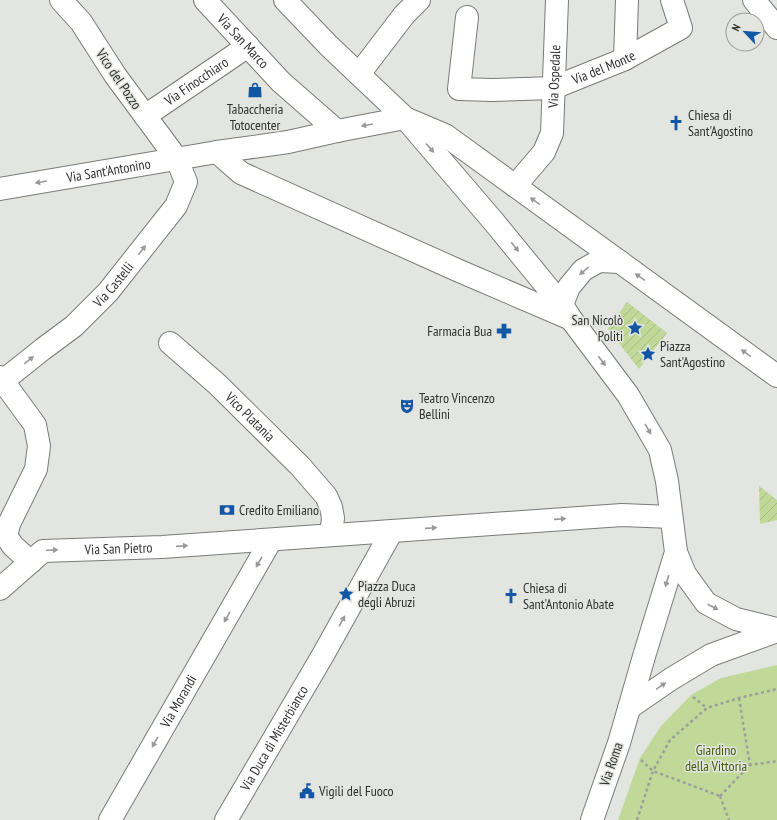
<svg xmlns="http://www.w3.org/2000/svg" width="777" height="820" viewBox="0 0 777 820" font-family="'PT Sans Narrow',sans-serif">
<defs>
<pattern id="garden-furrows" width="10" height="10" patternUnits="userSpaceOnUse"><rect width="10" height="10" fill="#c0d999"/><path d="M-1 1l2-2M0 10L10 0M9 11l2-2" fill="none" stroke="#a5bb84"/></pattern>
</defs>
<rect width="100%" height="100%" fill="#e3e5e1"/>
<path fill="#c0d999" d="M 777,665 L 777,820 L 618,820 L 640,758 L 661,726 L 691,695 L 721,678 Z"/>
<path fill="url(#garden-furrows)" d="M 627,302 L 667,333 L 639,369 L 608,329 Z
M 759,486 L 777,500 L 777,520 L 760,524 Z"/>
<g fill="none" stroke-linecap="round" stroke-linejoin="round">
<g stroke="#7a7b78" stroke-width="24">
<g id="minor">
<path id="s1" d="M 205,0 L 281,82 L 337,131"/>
<path d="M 285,0 L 329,46 L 405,118 L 494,222 L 562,305 L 571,319 L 628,395 L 660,450 L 667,481 L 676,552 L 645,653 L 619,743 L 592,820"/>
<path d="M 754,0 L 777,28"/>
<path id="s2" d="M 467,17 L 459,89 L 492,90 L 553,88 L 625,59 L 681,28 L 672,0"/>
<path d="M 625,59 L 627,0"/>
<path d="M 359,74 L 404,15 L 419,0"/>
<path id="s3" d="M 145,116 L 248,46"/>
<path d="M 217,152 L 241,173 L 457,270 L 571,319"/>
<path id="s4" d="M 515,186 L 544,152 L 552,133 L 557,0"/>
<path id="s5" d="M 0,189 L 217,152 L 288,142 L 337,131 L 405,118 L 445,135 L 777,376"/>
<path d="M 562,305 L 569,287 L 583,270 L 599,261 L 620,262"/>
<path id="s6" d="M 170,343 L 217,384 L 300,466 L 326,496 L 331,507 L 333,518 L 331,535"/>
<path d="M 0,377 L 35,425 L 39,446 L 36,469 L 9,524 L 6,536 L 13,546 L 31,562"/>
<path id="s7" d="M 0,385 L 3,381 L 43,349 L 74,326 L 108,292 L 176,206 L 186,182 L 177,159 L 115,75 L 81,22 L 61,0"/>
<path d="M 676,552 L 685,574 L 706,603 L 736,619 L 777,629"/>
<path id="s8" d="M 0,589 L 43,551 L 162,547 L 622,515 L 671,517"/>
<path d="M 629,708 L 671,679 L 711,655 L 777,631"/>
<path id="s9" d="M 110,820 L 271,540"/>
<path id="s10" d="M 226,820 L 323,655 L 392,531"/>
</g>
</g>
<path stroke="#9c9e9b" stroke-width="2.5" stroke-dasharray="3 3" stroke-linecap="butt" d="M 693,697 L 707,708
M 739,698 L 750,765
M 641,760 L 653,771 L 720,796
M 720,796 L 750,765 L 777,761
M 720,796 L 729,820
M 637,820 L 653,771 L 670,740 L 707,708 L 739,698 L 777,689"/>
<use href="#minor" stroke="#fff" stroke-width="22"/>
</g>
<defs><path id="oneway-solid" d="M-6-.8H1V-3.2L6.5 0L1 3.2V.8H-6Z"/></defs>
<g fill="#989897">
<use href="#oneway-solid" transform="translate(367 125) rotate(170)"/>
<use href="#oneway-solid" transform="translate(430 148) rotate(49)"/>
<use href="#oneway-solid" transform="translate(41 182) rotate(170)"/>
<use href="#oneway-solid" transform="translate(535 201) rotate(-144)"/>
<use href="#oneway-solid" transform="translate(515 247) rotate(51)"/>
<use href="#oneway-solid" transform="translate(142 250) rotate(-52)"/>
<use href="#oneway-solid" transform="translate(584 271) rotate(141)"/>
<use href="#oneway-solid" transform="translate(640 277) rotate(-145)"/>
<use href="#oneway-solid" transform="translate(746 353) rotate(-144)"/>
<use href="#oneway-solid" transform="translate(29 360) rotate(-39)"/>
<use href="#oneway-solid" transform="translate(602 361) rotate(53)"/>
<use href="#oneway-solid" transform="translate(648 429) rotate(60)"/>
<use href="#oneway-solid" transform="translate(560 519) rotate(-4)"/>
<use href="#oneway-solid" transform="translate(431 528) rotate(-4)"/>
<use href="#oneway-solid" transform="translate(182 546) rotate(-4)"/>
<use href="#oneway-solid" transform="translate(52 550) rotate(-2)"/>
<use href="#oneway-solid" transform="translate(259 562) rotate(120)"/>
<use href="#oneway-solid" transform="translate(667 581) rotate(107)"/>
<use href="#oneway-solid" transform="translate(713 607) rotate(27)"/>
<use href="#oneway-solid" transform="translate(227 617) rotate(120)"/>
<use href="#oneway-solid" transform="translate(342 621) rotate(-61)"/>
<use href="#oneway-solid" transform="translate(661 686) rotate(-35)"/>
<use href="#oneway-solid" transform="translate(155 742) rotate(120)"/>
</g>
<defs>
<g id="shop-bare" transform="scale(1.2)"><path d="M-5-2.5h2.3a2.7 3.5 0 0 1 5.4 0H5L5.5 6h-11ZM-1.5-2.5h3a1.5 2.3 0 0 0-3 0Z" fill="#1256a6" stroke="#e3e5e1" stroke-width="2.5" paint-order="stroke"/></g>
<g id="church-bare" transform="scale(1.2)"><path d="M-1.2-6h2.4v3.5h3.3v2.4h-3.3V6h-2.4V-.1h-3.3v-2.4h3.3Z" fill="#1256a6" stroke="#e3e5e1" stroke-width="2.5" paint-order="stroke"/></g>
<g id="sight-bare" transform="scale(1.2)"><path d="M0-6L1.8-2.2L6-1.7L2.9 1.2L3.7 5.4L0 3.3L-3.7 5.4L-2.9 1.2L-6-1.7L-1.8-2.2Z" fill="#1256a6" stroke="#e3e5e1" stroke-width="2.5" paint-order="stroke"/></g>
<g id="pharmacy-bare" transform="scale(1.2)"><path d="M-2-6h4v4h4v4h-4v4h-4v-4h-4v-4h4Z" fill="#1256a6" stroke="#e3e5e1" stroke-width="2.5" paint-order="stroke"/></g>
<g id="theatre-bare" transform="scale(1.2)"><path d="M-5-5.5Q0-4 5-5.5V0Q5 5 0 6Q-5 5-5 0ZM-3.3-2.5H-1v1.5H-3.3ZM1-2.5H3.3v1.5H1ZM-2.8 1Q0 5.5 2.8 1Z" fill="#1256a6" stroke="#e3e5e1" stroke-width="2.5" paint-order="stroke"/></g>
<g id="bank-bare" transform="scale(1.2)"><path d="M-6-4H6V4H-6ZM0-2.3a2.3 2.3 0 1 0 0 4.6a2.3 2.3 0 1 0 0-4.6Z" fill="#1256a6" stroke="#e3e5e1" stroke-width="2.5" paint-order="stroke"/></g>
<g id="civic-bare" transform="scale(1.2)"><path d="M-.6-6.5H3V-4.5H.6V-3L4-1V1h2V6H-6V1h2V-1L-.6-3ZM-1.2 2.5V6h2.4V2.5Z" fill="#1256a6" stroke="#e3e5e1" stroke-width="2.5" paint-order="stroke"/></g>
</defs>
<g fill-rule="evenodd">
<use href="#shop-bare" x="255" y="90"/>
<use href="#church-bare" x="676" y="123"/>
<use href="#sight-bare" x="635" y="328"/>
<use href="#pharmacy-bare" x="504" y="331"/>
<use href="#sight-bare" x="648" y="354"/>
<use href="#theatre-bare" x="407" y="406"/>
<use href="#bank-bare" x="227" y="510"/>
<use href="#sight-bare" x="346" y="594"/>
<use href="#church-bare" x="511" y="596"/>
<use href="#civic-bare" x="307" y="791"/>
</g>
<g text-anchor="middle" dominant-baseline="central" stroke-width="3" stroke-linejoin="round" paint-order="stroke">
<g font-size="14" fill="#30312f" stroke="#e3e5e1">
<text stroke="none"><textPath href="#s1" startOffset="56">Via San Marco</textPath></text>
<text stroke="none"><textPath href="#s2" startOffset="221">Via del Monte</textPath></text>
<text stroke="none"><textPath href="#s4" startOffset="122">Via Ospedale</textPath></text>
<text transform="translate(119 79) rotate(56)">Vico del Pozzo</text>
<text stroke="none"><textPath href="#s3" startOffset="62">Via Finocchiaro</textPath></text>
<text stroke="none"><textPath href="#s5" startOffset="110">Via Sant'Antonino</textPath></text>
<text stroke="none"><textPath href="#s7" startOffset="152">Via Castelli</textPath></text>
<text stroke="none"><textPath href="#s6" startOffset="109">Vico Platania</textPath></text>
<text stroke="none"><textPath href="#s8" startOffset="133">Via San Pietro</textPath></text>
<text stroke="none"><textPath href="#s9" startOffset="137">Via Morandi</textPath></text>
<text stroke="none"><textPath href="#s10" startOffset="95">Via Duca di Misterbianco</textPath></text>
<text transform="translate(611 764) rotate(-71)">Via Roma</text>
</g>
<g font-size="14" fill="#30312f" stroke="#e3e5e1" text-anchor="start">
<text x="255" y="109" text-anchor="middle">Tabaccheria<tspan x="255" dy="16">Totocenter</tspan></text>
<text x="688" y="115">Chiesa di<tspan x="688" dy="16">Sant'Agostino</tspan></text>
<text x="623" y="320" text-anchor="end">San Nicolò<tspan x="623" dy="16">Politi</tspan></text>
<text x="492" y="331" text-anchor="end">Farmacia Bua</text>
<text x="660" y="346">Piazza<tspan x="660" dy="16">Sant'Agostino</tspan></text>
<text x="419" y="398">Teatro Vincenzo<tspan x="419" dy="16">Bellini</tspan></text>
<text x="239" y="510">Credito Emiliano</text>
<text x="358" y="586">Piazza Duca<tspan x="358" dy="16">degli Abruzi</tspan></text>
<text x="523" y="588">Chiesa di<tspan x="523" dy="16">Sant'Antonio Abate</tspan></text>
<text x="319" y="791">Vigili del Fuoco</text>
</g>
<g font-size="14" fill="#425a09" stroke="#e3e5e1">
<text x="716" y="750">Giardino<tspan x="716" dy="16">della Vittoria</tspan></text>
</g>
</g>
<g transform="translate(745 32) rotate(296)"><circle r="19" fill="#e3e5e1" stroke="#9b9d9a"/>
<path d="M0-3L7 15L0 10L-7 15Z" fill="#1256a6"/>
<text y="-6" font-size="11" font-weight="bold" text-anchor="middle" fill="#30312f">N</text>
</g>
</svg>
